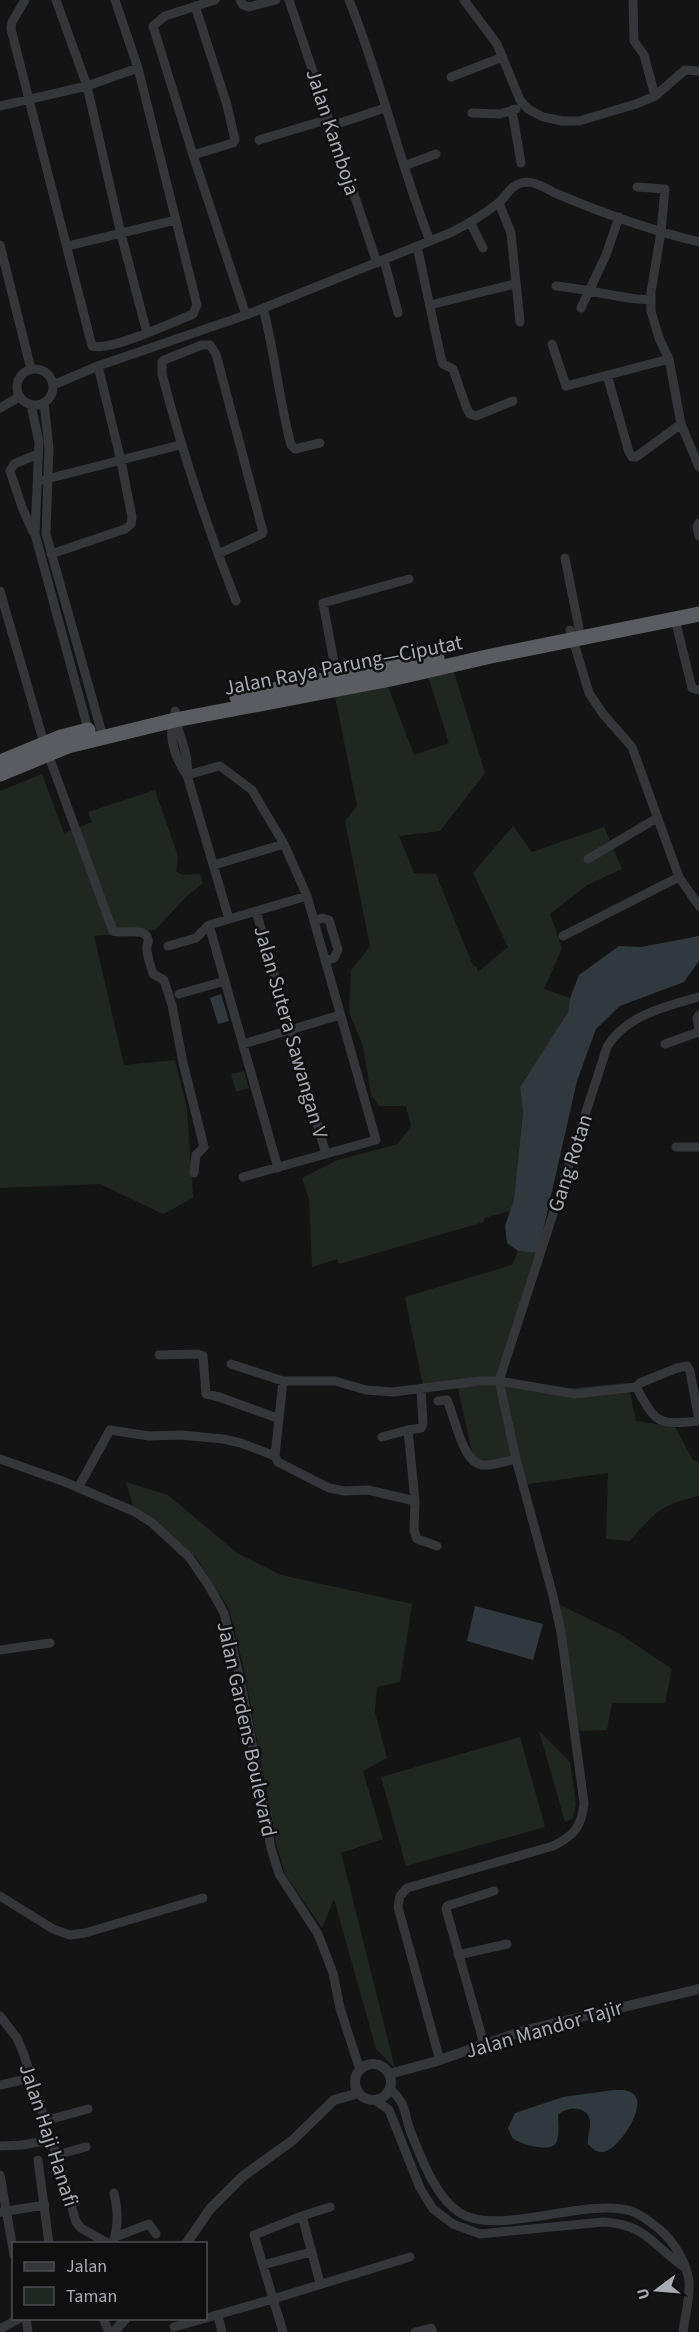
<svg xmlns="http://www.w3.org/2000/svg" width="699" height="2332" viewBox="0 0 699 2332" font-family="'Source Sans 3',sans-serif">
<rect width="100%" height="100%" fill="#141415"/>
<path fill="#202721" d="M 453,669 L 485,773 L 440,831 L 399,836 L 414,873 L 436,874 L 473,966 L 476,966 L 478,972 L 508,947 L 473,873 L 513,826 L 532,852 L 604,827 L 622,869 L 587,885 L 550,914 L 562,948 L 544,989 L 570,998 L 568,1012 L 520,1087 L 523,1112 L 514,1199 L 510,1211 L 484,1218 L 484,1222 L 339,1264 L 337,1259 L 312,1267 L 309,1199 L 302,1178 L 338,1160 L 398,1144 L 411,1126 L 406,1106 L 379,1106 L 371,1095 L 363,1046 L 349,1012 L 351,970 L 370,946 L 345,821 L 357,806 L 335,696 L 387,684 L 414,755 L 449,743 L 428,676 Z
M 42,774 L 64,833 L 92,822 L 88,812 L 155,790 L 178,856 L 176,871 L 182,875 L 200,874 L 203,883 L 186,897 L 155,930 L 94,936 L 124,1065 L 175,1060 L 187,1108 L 193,1198 L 163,1214 L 100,1184 L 0,1188 L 0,791 Z
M 244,1071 L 249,1088 L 236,1092 L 231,1074 Z
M 518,1251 L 538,1253 L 500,1381 L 551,1390 L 626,1383 L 628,1392 L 630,1393 L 636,1421 L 675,1427 L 693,1460 L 699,1462 L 699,1496 C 660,1505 656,1511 630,1541 L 606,1539 L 608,1473 L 521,1485 L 514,1456 L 487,1463 L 474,1461 L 457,1384 L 423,1386 L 405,1297 L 512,1265 Z
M 126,1482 L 168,1495 L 237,1553 L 281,1575 L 412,1604 L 400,1682 L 377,1687 L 375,1712 L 387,1758 L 363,1771 L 383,1839 L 341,1853 L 395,2068 L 376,2049 L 334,1899 L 322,1928 L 285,1874 L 276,1843 L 244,1669 L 229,1609 L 195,1556 L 134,1509 Z
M 560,1605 L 620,1634 L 672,1669 L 665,1703 L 612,1703 L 607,1730 L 580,1731 L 573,1709 Z
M 539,1731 L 570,1762 L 576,1804 L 573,1818 L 565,1822 Z
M 520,1737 L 545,1827 L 406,1866 L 381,1777 Z"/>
<path fill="#30393e" d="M 699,936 L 699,961 L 684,982 L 620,1006 L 596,1029 L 577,1081 L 538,1253 L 518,1251 L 507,1243 L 505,1226 L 514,1199 L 523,1112 L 520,1087 L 568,1012 L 570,998 L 579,975 L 619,946 L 641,947 Z
M 221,994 L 229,1021 L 218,1024 L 210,998 Z
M 475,1606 L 543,1624 L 533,1660 L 467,1641 Z
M 614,2090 C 620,2090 627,2089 632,2093 C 650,2104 618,2150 604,2152 C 597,2153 593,2149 588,2144 C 587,2136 591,2127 590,2120 C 586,2105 567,2106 558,2115 C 558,2123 560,2135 556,2143 C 551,2153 517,2144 512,2137 C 511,2136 509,2129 508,2128 L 515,2113 L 563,2097 Z"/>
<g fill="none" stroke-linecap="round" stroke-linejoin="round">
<path stroke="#35363a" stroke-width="9" d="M 25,0 L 12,22 L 11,29 L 92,346 C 109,352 174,322 193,314 L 197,305 L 138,68 L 115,0
M 56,0 L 87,86 L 121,234 L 147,333
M 215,0 L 165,16 L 153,26 L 193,155 L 246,315
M 240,0 L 243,5 L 249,7 L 276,0
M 289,0 L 377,263
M 349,0 C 381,78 399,162 430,241
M 464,0 L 497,44 L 520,100 L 528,109 L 543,117 L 563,121 L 579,121 L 636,104 L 655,96 L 685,70 L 699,71
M 633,0 L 634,41 L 644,55 L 655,96
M 451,77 L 503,57
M 0,106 L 87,86 L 138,68
M 512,110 L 521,163
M 472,113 L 500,114 L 516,109
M 331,126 L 385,108
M 259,140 L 329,119
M 193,155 L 233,143 L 235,140 L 227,105 L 195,6
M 404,166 L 436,154
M 637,187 L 665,189 L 661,232 L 651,292 L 651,311 L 659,338 L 669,359 L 681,424 L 699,467
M 499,203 L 511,233 L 520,322
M 470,222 L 483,248
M 0,245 L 31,369
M 67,246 L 175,220
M 417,246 L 441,358 L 443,364 L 453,369 L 467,409 L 470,414 L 476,416 L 513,401
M 384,260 L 398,313
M 556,286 C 589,289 619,299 651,300
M 430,305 L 515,284
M 263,308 C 275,353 279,400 291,445 L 295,449 L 320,443
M 581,308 L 606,255 L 619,217
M 552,344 L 566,386 L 669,359
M17 387a18 18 0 1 1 36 0a18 18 0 1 1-36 0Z
M 607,375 L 629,452 L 632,457 L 636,457 L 681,424
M 53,385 L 98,366 L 246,315 L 450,233 C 466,225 483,215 497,204 C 506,198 509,186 521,183 C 533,180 545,188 555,193 C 602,213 650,230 699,242
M 44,403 L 49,448 L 46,534 L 103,737
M 31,405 L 39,442 L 35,534 L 89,733
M 0,408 L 19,397
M 43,480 L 180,445
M 699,523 L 697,527 L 699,536
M 33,532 L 22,507 L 10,471 L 14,464 L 38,454
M 51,554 L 125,529 L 131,524 L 132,517 L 121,461 L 98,366
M 218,554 L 262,534 L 263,532 L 216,354 L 210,345 L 202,345 L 164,360 L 162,362 L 162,374 C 182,451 207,527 236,601
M 565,558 L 579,628
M 0,591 L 44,743 L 113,931 C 121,935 147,926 148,940 C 149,943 146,946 147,949 C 147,957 151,966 153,974 L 164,980 L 172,1005 L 183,1063 L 204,1147 L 196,1155 L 194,1173
M 675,619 L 692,688 L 699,690
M 570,630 L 589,693 L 603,714 L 632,747 L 679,877 L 699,906
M 337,678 L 323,603 L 409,579
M 175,711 C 176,733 190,752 187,775
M 175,720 C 166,735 177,762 187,775 L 229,919
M 187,775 L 220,766 L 252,790 L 284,844 L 307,896 L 376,1140 L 243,1177
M 588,859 L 657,818
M 214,865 L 284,844
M 256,911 L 326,1154
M 314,921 L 322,918 L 329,920 L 338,950 L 334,958 L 325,961
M 209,925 L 278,1168
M 563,936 L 679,877
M 168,946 L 196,938 L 209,925 L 307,896
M 179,994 L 225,981
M 699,1015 L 697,1018 L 699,1030
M 243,1044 L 340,1015
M 665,1044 L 699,1032
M 676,1147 L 699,1147
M 159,1355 L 198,1354 L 203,1356 L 206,1394 L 219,1397 L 277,1418
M 231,1364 L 283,1381 L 335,1381 L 366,1390 L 393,1392 L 479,1381 L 499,1381 L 575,1394 L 636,1387 C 657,1424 656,1425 699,1421
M 283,1381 L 275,1456 L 278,1462 L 329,1488 L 344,1491 L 368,1490 L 415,1501
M 636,1387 L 640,1383 L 677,1368 L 687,1366 L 690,1371 L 699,1421
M 421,1390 L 423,1424 L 421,1428 L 408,1430 L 415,1501 L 414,1530 L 417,1539 L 437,1546
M 438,1401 L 447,1400 C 455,1417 462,1462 482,1465 C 493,1466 505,1461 516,1459
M 382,1437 L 408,1430
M 0,1459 L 65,1482 L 133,1511 L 151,1522 L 189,1557 L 209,1586 L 224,1613 L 241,1683 L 271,1848 L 279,1874 L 318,1934 L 333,1973 L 340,2008 L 360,2070
M 78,1488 L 110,1430 L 149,1436 L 181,1435 L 223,1439 L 241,1443 L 275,1456
M 0,1650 L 50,1643
M 0,1896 L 53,1929 L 70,1935 L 85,1933 L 203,1898
M 458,1955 L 507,1944
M 0,2016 L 17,2038 L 23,2052 L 63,2176 L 76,2222 L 81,2228 L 109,2244
M 484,2044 L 446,1909 L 447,1906 L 494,1891
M 439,2057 L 398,1907 L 400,1896 L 407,1888 L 553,1846 C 574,1836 582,1826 584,1803 L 561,1632 L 553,1596 L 516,1459 L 499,1381 L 607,1047 C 625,1016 666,1006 699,997
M 0,2085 L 31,2078
M 390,2089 C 408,2105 403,2112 411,2133 C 422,2159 435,2197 460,2213 C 497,2237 586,2197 631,2211 C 641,2214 650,2222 658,2228 C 673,2240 687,2263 689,2282 C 690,2298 685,2317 683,2332
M 375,2100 L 389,2110 L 420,2188 L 433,2209 L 453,2224 L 480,2234 L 603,2222 C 646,2224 652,2245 684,2267
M 44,2121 L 88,2109
M 0,2146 L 22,2145 L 50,2140
M 56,2155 L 86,2147
M 38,2160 L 49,2244
M 0,2175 L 14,2255
M 0,2212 L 45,2205
M 115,2237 L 149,2224 L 156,2234
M 112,2244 C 119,2228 118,2210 114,2193
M 263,2265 L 311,2252
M 320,2283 L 302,2216 L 330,2207
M 218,2315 L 222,2332
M 26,2318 L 28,2332
M 103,2318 L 109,2332
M 174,2327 L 273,2299 L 410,2257
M 0,2329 L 20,2318
M 283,2332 L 254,2235 L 302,2216
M 415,2332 L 431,2328 L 433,2332"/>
<path stroke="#35363a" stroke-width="10" d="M355 2082a18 18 0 1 1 36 0a18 18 0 1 1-36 0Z
M 389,2074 L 434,2062 L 526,2030 L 699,1989
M 186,2244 L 210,2209 L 242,2177 L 293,2140 L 334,2100 L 359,2093
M 114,2332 L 126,2318"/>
<path stroke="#5a5c61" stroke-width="15" d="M 237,697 L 437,658
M 0,762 L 61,737 L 88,730
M 0,774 L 68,746 L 175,720 L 391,679 L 491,656 L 699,614"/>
</g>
<g text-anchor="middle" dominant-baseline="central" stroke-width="5" stroke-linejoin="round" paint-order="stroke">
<g font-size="21" fill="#a7abb4" stroke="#0f0f10">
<text transform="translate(333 132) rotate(72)">Jalan Kamboja</text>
<text transform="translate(343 665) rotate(-11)">Jalan Raya Parung—Ciputat</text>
<text transform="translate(291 1032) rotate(74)">Jalan Sutera Sawangan V</text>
<text transform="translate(570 1163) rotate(-72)">Gang Rotan</text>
<text transform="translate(247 1729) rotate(78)">Jalan Gardens Boulevard</text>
<text transform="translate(544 2029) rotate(-16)">Jalan Mandor Tajir</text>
<text transform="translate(49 2135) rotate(72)">Jalan Haji Hanafi</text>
</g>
</g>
<rect x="12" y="2242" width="195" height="78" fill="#0f0f10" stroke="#4c4d52" stroke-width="1.5"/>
<rect x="24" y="2262" width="30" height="9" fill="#35363a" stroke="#4c4d52" stroke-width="1.5"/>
<text x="66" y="2272" font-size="18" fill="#a7abb4">Jalan</text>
<rect x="24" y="2287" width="30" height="18" fill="#202721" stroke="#4c4d52" stroke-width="1.5"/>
<text x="66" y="2302" font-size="18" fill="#a7abb4">Taman</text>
<g transform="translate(657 2290) rotate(254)" stroke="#0f0f10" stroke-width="4.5" paint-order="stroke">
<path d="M0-4.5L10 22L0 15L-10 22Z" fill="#a7abb4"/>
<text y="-9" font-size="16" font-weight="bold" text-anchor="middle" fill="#a7abb4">U</text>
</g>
</svg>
